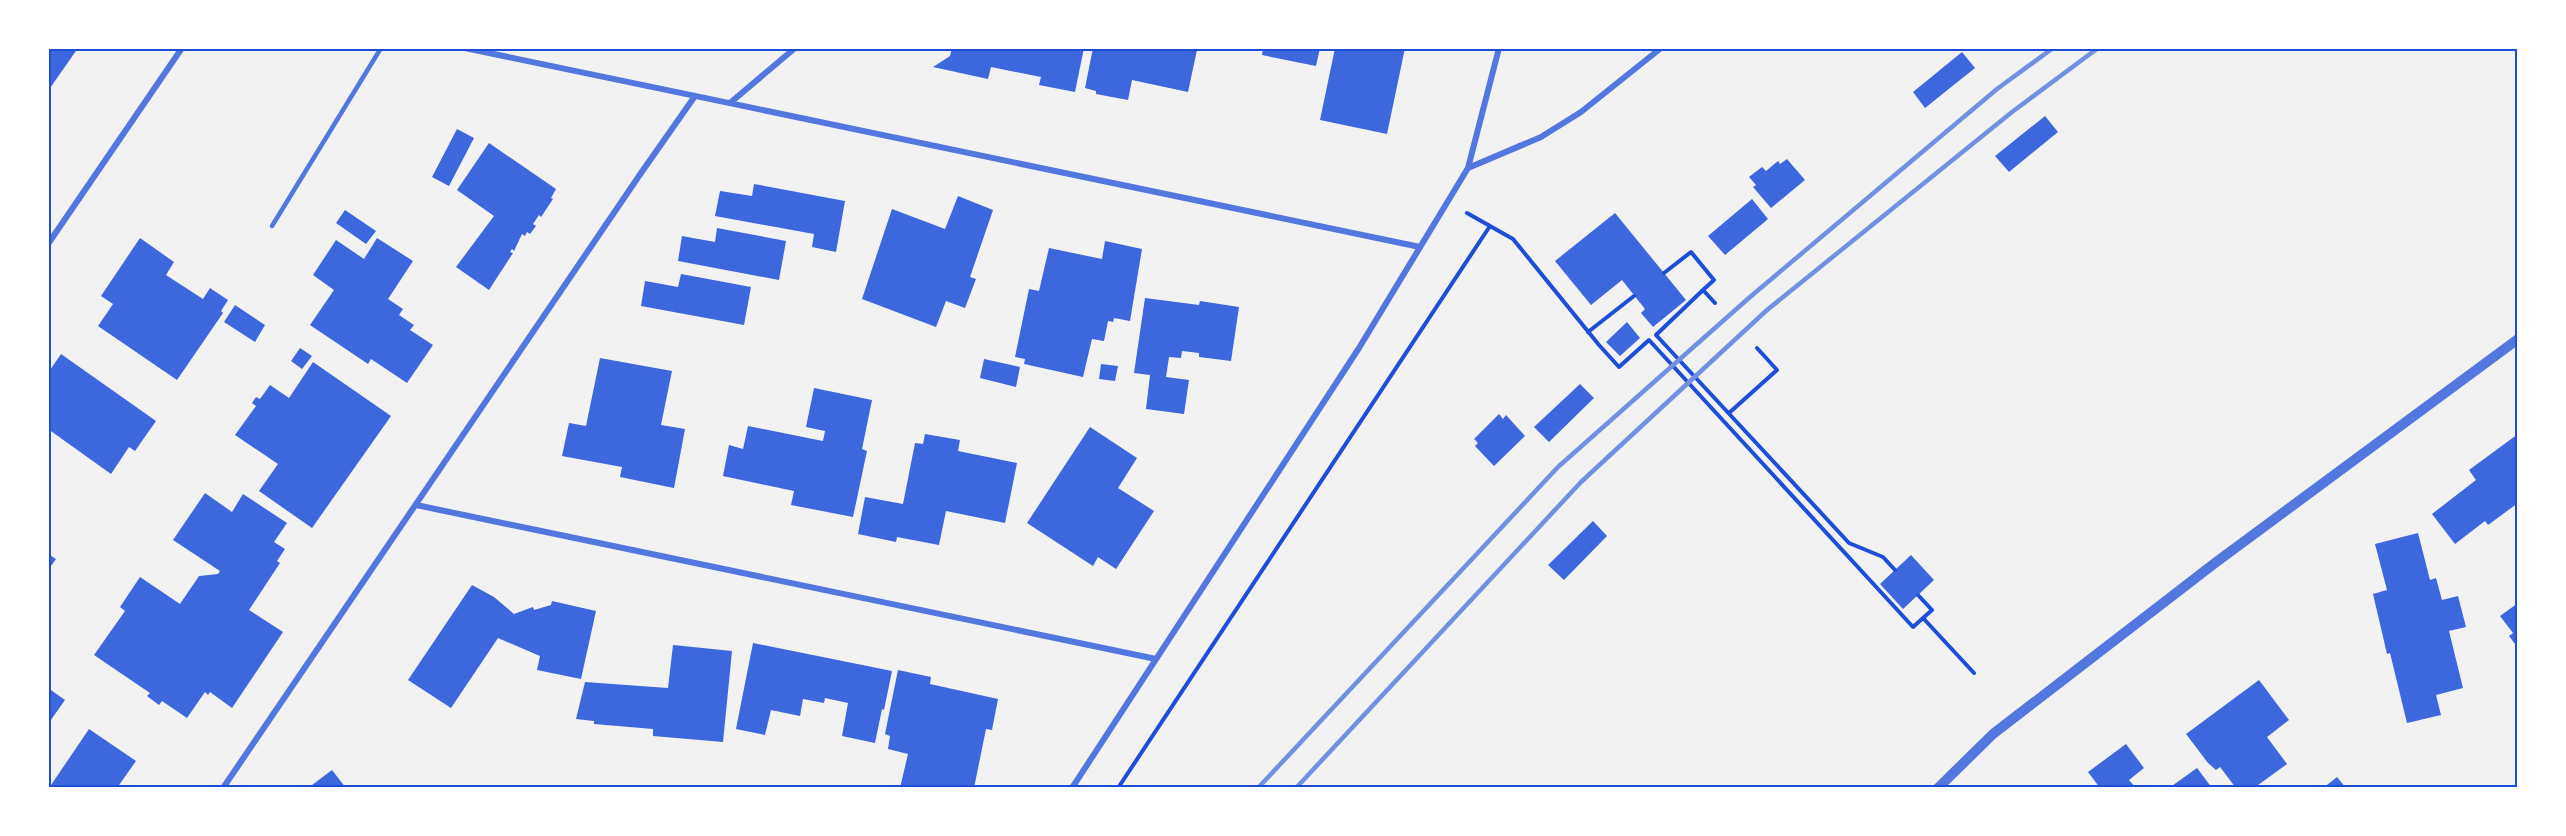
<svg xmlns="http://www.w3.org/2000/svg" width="2566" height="836" viewBox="0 0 2566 836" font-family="'Nunito Sans',sans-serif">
<rect width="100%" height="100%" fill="#f2f2f2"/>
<path fill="#3d67dc" d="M 48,48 L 78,48 L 48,91 Z
M 952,48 L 1084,48 L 1075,92 L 1039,85 L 1041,77 L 991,67 L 988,79 L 933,67 L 950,56 Z
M 1093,48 L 1197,50 L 1188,92 L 1132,80 L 1128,100 L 1096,94 L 1096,91 L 1085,88 Z
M 1263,48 L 1320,48 L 1316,66 L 1262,55 Z
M 1335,48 L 1405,48 L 1387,134 L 1320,120 Z
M 1962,52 L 1975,68 L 1925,108 L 1913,92 Z
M 2045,116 L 2058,132 L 2009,172 L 1995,156 Z
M 457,129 L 474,138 L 449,186 L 432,177 Z
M 489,143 L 556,189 L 551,198 L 553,199 L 541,217 L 539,215 L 533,224 L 536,226 L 530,234 L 527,232 L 525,236 L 522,234 L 514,251 L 512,249 L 510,252 L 513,253 L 489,290 L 456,267 L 494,216 L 457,190 Z
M 1787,159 L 1805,180 L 1771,208 L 1753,187 L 1756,185 L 1749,177 L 1762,167 L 1766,171 L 1778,161 L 1780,164 Z
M 754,184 L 845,201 L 836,252 L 812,247 L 814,234 L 715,216 L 720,191 L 752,196 Z
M 958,196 L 993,210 L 970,277 L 976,279 L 965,308 L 946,301 L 936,327 L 862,299 L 892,209 L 945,229 Z
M 1752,199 L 1768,219 L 1725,255 L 1708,236 Z
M 345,210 L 376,231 L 366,244 L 336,223 Z
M 1615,213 L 1686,300 L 1653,327 L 1641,313 L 1645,309 L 1622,280 L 1591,305 L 1555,261 Z
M 717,228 L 786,241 L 779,280 L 678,261 L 682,236 L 715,242 Z
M 140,238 L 174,262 L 166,275 L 203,299 L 210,288 L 228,300 L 221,311 L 223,313 L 177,380 L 98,326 L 113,304 L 101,296 Z
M 377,238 L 413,261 L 388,299 L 403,309 L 399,315 L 414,325 L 410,330 L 433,345 L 407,383 L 371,359 L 368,364 L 310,325 L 334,290 L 313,275 L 336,240 L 364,259 Z
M 1105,241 L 1142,249 L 1130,321 L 1114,318 L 1113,322 L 1108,321 L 1104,341 L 1092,339 L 1083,377 L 1024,364 L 1025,359 L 1015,357 L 1029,289 L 1039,291 L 1049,248 L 1102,259 Z
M 681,274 L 751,287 L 744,325 L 641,306 L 645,281 L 678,287 Z
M 1145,298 L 1199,305 L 1200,301 L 1239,307 L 1231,361 L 1199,357 L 1199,353 L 1182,351 L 1181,358 L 1169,357 L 1166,377 L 1189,380 L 1184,414 L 1146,409 L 1150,375 L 1134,373 Z
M 235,305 L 265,325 L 255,342 L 224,322 Z
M 1627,322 L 1640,338 L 1620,356 L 1606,342 Z
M 300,348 L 312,356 L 302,369 L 291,361 Z
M 61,354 L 156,421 L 135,451 L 129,447 L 111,474 L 48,429 L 48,373 Z
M 600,358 L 672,371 L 661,425 L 685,429 L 674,488 L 620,477 L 622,467 L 562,456 L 569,423 L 586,426 Z
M 984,359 L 1020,367 L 1016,387 L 980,378 Z
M 313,362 L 391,416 L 312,528 L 259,491 L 278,464 L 235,435 L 256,406 L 252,403 L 256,397 L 260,399 L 270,385 L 289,398 Z
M 1101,364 L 1118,366 L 1115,381 L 1099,379 Z
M 1580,384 L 1594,398 L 1549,442 L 1534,427 Z
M 814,388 L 872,400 L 862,449 L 867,451 L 853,517 L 791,505 L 794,491 L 723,476 L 729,445 L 743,449 L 748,426 L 823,441 L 825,431 L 806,427 Z
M 1499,414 L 1503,419 L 1506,415 L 1525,436 L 1494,466 L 1475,446 L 1478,443 L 1474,439 Z
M 1090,427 L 1137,458 L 1118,488 L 1154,511 L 1116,569 L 1098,557 L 1093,566 L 1027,523 Z
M 925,434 L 960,440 L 958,451 L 1017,463 L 1005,523 L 946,511 L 939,545 L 897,537 L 896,542 L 858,534 L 865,497 L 903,504 L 915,443 L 923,444 Z
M 2518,434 L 2518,503 L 2488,525 L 2485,521 L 2455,544 L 2432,514 L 2476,480 L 2469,470 Z
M 205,493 L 232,512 L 243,494 L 287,523 L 274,542 L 285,549 L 277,561 L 280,563 L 249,610 L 283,632 L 232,708 L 210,692 L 208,695 L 205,692 L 187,718 L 162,701 L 159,705 L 147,696 L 150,693 L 94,655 L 125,611 L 120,607 L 140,577 L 180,604 L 199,576 L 218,574 L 220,571 L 173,540 Z
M 1593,521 L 1607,536 L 1564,580 L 1548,565 Z
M 2418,533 L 2430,580 L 2436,578 L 2442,600 L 2458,596 L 2466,627 L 2449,631 L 2463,688 L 2436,695 L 2441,715 L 2407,723 L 2390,653 L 2387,654 L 2373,594 L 2387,590 L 2375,544 Z
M 48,554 L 56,559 L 48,570 Z
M 1911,555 L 1934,580 L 1903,609 L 1880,584 Z
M 472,585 L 494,597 L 514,614 L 533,607 L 534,610 L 551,605 L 552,601 L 596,611 L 581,679 L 537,670 L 540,656 L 498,638 L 451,708 L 408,680 Z
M 2518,603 L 2518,648 L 2509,636 L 2513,633 L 2500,616 Z
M 753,643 L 892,671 L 884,710 L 882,709 L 875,743 L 842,736 L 848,703 L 825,698 L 824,703 L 803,699 L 800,716 L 771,710 L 765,735 L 736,729 Z
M 673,645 L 732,651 L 723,742 L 653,736 L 653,729 L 594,724 L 594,721 L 576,719 L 585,682 L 668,688 Z
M 898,670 L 931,677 L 930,684 L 998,699 L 992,730 L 986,729 L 974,788 L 900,788 L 908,754 L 888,749 L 890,736 L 885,734 Z
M 2259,680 L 2289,720 L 2267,737 L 2287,764 L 2254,788 L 2236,788 L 2220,767 L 2216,770 L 2208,763 L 2186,734 Z
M 48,688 L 65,700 L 48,724 Z
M 89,729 L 136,761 L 117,788 L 49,788 Z
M 2126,744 L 2144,768 L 2129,780 L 2136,788 L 2100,788 L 2088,772 Z
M 2197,768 L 2212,788 L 2169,788 Z
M 332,770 L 346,788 L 308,788 Z
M 2337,777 L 2346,788 L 2323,788 Z"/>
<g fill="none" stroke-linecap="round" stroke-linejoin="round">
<path stroke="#1d4ed8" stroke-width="4" d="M 1467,213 L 1513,239 L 1599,345 L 1619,367 L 1649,340 L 1913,627 L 1932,610 L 1918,595
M 1664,273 L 1691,252 L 1714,280 L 1703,290
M 1715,303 L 1703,290 L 1656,335 L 1849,543 L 1883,557 L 1895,570
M 1588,332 L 1634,296
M 1729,413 L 1777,370 L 1757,348
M 1923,618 L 1974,673
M 1118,788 L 1490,226"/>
<path stroke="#5277de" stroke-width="4.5" d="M 272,226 L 381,48"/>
<path stroke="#5277de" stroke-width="6" d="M 465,48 L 1420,247
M 730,103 L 795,48
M 1468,168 L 1541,137 L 1581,112 L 1661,48
M 48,244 L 182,48
M 416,505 L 1156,659
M 223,788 L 641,173 L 695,96
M 1072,788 L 1359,348 L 1468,168 L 1499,48"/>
<path stroke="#5277de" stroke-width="10" d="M 1938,788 L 1993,734 L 2215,563 L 2518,339"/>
<path stroke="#7290e2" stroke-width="4.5" d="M 1258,788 L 1558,467 L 1750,297 L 1997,89 L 2053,48
M 1296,788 L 1581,482 L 1767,310 L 2012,112 L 2098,48"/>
</g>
<rect width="2566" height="836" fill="none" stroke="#ffffff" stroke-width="99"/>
<rect x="50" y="50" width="2466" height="736" fill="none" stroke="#1d4ed8" stroke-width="2"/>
</svg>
